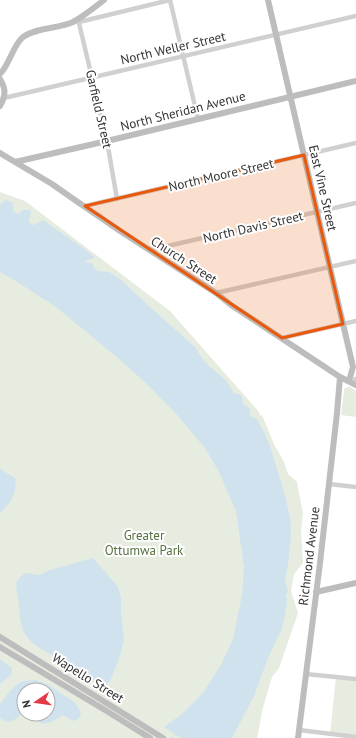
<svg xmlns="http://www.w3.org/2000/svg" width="356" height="738" viewBox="0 0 356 738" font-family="'PT Sans',sans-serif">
<rect width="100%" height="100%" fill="#fff"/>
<path fill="#e6ecdf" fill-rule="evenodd" d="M 0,192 L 25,201 L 170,311 L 259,412 L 260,416 L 262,415 L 274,444 L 284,462 L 288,474 L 297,482 L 298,488 L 303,513 L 301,532 L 303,563 L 294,574 L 291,591 L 298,613 L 279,668 L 272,677 L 262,711 L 258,734 L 257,738 L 0,738 ZM 24,690 L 48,690 L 48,714 L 24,714 Z
M 348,387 L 350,387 L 356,391 L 356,417 L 341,415 L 344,391 L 344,389 Z
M 336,677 L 356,679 L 356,737 L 330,734 Z"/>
<path fill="#cfe2ee" d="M 6,200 L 13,203 L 13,211 L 18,214 L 24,210 L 29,210 L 31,212 L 29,220 L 31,224 L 34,225 L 43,220 L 87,251 L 95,258 L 87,260 L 86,262 L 88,263 L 92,263 L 94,268 L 98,271 L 109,272 L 120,279 L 151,308 L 196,348 C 203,363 210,366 222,377 C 227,381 230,387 234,393 C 243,395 242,395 243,404 L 250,409 L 250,416 L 257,419 L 264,432 L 270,446 L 285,495 L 290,518 L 291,533 L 288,565 L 285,581 L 287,588 L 288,592 L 286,595 L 287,601 L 285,616 L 282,628 L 268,658 L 254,696 L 232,738 L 181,738 L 164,727 L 182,714 L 203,693 L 222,663 L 233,639 L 242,595 L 244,567 L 236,511 L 218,470 L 205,448 L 178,416 L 150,387 L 118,358 L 56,307 L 19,283 L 0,272 L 0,205 L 4,201 Z
M 0,469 L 16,479 L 15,491 L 10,502 L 0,513 Z
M 93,558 L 118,587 L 121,598 L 121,614 L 124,639 L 121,653 L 111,679 L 107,684 L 103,685 L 97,684 C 85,676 73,668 61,660 C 49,653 30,645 24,632 C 19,622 20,610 18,599 C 17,585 12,583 25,573 L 39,575 L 50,570 Z
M 0,659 L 11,667 L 12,670 L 11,675 L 0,684 Z
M 36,680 L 47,684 L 74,702 L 77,705 L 81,713 L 79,718 L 74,721 L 62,715 C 58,719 45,727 39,722 C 37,720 36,716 34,714 L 48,714 L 48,690 L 24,690 L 24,713 L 11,722 L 5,721 L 0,718 L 0,704 L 10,691 L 16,685 L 23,681 Z"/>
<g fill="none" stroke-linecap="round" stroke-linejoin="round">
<path stroke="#cfe2ee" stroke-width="1" d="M 170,738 L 176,735"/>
<path stroke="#d0d0d0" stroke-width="4.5" d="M 170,0 L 198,119
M 78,19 L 107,141 L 117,199
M 79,22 L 170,0
M 4,98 L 356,16
M 85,206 L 356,143
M 150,250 L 356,203
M 216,293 L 356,261
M 282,338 L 356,321
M 355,379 L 356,379
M 329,484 L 356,487
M 306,674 L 356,679
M 299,730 L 356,737"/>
<path stroke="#bdbdbd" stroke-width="6" d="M 268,0 L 353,367 L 349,381
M 0,74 C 10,64 13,45 23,37 C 37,27 58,29 73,22 C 84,16 94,8 104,0
M 0,79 C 6,89 6,95 0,106
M 0,153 L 52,184 L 72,198 L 120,231 L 216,293 L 231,305 L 340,377 L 356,385
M 15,162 L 107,141 L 356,81
M 316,592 L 356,583
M 0,637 L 163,738
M 0,647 L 105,710 L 150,738
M 298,738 L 320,563 L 337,413 L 340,377"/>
</g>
<path fill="#e8590c" fill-opacity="0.2" stroke="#e8590c" stroke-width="3" stroke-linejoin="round" d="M 304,155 L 343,324 L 282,338 L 85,206 Z"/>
<g text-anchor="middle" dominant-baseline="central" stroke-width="4" stroke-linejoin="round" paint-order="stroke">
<g font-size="13" fill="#333" stroke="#fff">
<text transform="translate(173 48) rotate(-13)">North Weller Street</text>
<text transform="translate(99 109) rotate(77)">Garfield Street</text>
<text transform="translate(183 111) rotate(-14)">North Sheridan Avenue</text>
<text transform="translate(221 175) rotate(-13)">North Moore Street</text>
<text transform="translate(323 188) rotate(77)">East Vine Street</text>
<text transform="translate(253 227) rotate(-13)">North Davis Street</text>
<text transform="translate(184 260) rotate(33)">Church Street</text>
<text transform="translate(309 556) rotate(-83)">Richmond Avenue</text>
<text transform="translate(88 678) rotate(32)">Wapello Street</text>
</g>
<g font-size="13" fill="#56703f" stroke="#fff">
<text x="144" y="535">Greater<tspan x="144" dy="15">Ottumwa Park</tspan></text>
</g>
</g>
<g transform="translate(36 702) rotate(257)"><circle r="19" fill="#ffffff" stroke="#adadad"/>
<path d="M0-3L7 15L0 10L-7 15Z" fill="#e63946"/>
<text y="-6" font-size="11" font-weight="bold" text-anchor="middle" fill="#333333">N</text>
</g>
</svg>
